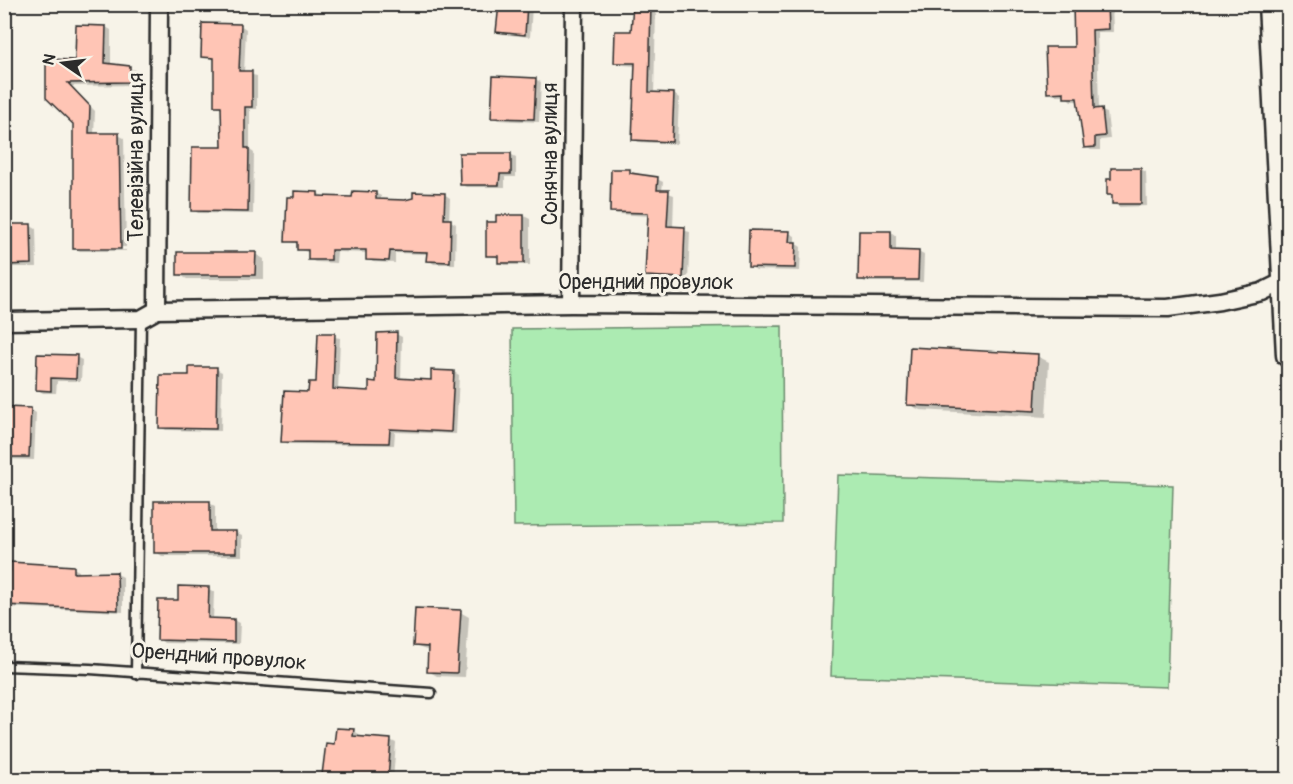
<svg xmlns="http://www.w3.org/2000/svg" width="1293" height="784" viewBox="0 0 1293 784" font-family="Pangolin,sans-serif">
<rect width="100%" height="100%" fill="#f7f3e8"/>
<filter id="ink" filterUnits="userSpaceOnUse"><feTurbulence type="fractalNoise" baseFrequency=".0167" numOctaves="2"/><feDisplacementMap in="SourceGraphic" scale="12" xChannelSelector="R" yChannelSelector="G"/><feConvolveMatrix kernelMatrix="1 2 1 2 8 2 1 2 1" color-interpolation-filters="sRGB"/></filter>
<g filter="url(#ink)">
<path fill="#acebb2" stroke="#6c8b6e" stroke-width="1.5" d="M 782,326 L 783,523 L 514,526 L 512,329 Z
M 838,475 L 1173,485 L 1167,687 L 831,676 Z"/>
<path fill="#0003" d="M 500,4 L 532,6 L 530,37 L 503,34 L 498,31 Z
M 635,4 L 660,4 L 659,10 L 656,10 L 654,94 L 674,94 L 679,98 L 677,144 L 639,142 L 633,139 L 637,66 L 622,65 L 616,62 L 633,33 Z
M 1074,4 L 1112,4 L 1113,32 L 1097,32 L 1099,110 L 1107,113 L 1110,139 L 1100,140 L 1100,150 L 1091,150 L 1086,147 L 1079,101 L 1071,101 L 1065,95 L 1054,95 L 1048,92 L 1075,48 Z
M 240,25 L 246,29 L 244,73 L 257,76 L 257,109 L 250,109 L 250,150 L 254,153 L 253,214 L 198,213 L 193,210 L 223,149 L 221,109 L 216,105 L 216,60 L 202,56 Z
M 106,27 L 111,30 L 111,65 L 136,70 L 135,85 L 71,86 L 95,111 L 94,135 L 118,135 L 124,138 L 126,247 L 78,247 L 78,250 L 74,248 L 75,124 L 47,98 Z
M 535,79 L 541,82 L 539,122 L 498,120 L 493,117 Z
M 510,154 L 516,157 L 516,177 L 505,177 L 505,187 L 467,187 L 461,184 Z
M 1141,169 L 1146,172 L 1147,206 L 1119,207 L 1113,203 L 1113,197 L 1108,194 Z
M 629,171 L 657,179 L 663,182 L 662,191 L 674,195 L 673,228 L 690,232 L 688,280 L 653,279 L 647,275 L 649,216 L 617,214 L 611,211 Z
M 317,193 L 323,196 L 353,199 L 375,193 L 381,196 L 381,201 L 406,202 L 444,194 L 450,198 L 449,220 L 456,224 L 455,264 L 434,264 L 428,260 L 428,254 L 395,253 L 395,263 L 373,262 L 368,259 L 368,253 L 337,252 L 336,263 L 315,262 L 309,259 L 310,253 L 298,249 L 299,244 L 287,241 Z
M 524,216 L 530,219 L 530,265 L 505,265 L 499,262 L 499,258 L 487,255 L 498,223 Z
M 31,226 L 36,229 L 37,267 L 9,267 L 4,265 Z
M 891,232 L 896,236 L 896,252 L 918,252 L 924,255 L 923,282 L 865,282 L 860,279 Z
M 789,233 L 795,236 L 795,243 L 801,247 L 800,271 L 756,270 L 750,266 Z
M 78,250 L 126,250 L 126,251 L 80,251 Z
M 255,254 L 264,259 L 264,279 L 187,279 L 178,274 Z
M 319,334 L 340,338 L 338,391 L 370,392 L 377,383 L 396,334 L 402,337 L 401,380 L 432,381 L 454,372 L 459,375 L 456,434 L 395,432 L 394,445 L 288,444 L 283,441 L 317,384 Z
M 38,356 L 76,357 L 82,360 L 81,381 L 57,381 L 56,393 L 43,393 L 38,390 Z
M 1037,356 L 1049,362 L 1046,417 L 920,410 L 908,404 Z
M 216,369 L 222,372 L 221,431 L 166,430 L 160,427 L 190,377 Z
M 4,408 L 30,409 L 36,413 L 34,460 L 4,459 Z
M 209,503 L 215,506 L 215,532 L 236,532 L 242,535 L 242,556 L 162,556 L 156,552 Z
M 73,568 L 79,571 L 79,574 L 117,574 L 123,577 L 123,612 L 4,607 L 4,572 Z
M 209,589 L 214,592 L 213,620 L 234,620 L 240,623 L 239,644 L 164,643 L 159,639 Z
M 460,612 L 469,617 L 465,677 L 437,676 L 428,671 L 429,651 L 415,646 Z
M 354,731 L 359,734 L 359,738 L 390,740 L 396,743 L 393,780 L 329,777 L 324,774 L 336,746 Z"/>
<path fill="#ffc5b5" stroke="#2b2b2b" stroke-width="1.5" d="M 499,4 L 527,4 L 525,35 L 496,32 Z
M 633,4 L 651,4 L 649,92 L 674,93 L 672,142 L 632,140 L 635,63 L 614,63 L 615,31 L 631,31 Z
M 1073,4 L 1107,4 L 1108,29 L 1092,30 L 1094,109 L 1102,108 L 1105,136 L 1095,137 L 1095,147 L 1084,148 L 1077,98 L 1064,98 L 1064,92 L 1047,93 L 1045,47 L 1074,47 Z
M 202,23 L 241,24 L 239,71 L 252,71 L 252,107 L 245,107 L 245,148 L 249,148 L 248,212 L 191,211 L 192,147 L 222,147 L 221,106 L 214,106 L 214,58 L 201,57 Z
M 76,25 L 106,26 L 105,63 L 130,66 L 130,82 L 68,83 L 90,106 L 89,133 L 119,133 L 121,249 L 73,249 L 73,124 L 46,98 L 46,59 L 75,60 Z
M 493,76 L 536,78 L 534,119 L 491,118 Z
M 459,153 L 511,153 L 511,174 L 500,174 L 499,185 L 460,185 Z
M 1111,168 L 1141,168 L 1141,204 L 1112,204 L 1112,195 L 1107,195 L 1107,179 L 1111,179 Z
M 611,169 L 630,169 L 630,173 L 658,177 L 657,190 L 669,190 L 667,226 L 685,227 L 683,278 L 645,276 L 648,213 L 610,212 Z
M 294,191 L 318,192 L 318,196 L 352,197 L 353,191 L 376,192 L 376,199 L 405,200 L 413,198 L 413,192 L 445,193 L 444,219 L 451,219 L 450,262 L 426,261 L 427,252 L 390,251 L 389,261 L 366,260 L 366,250 L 331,250 L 331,260 L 308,260 L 308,250 L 297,250 L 297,242 L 285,242 L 287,197 L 294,197 Z
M 496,215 L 524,215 L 524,263 L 498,263 L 498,256 L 486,256 L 486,222 L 496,222 Z
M 4,224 L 31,224 L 32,264 L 4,265 Z
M 749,230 L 790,231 L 789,242 L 796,242 L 795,268 L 748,267 Z
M 859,231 L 891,231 L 891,250 L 919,251 L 918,280 L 858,280 Z
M 177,252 L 256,252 L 255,275 L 177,275 Z
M 397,332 L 396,378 L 431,380 L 431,370 L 454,371 L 451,432 L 390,429 L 389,443 L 281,442 L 284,391 L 308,392 L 309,382 L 316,382 L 318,333 L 335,333 L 333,389 L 369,391 L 369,381 L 376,382 L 377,333 Z
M 910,347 L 1038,354 L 1035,411 L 907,405 Z
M 37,354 L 77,355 L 76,379 L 51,378 L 51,391 L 36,390 Z
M 189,367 L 217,367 L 216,429 L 159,428 L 160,375 L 189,375 Z
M 4,407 L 31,408 L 29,457 L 4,457 Z
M 154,501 L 210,501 L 210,531 L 236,531 L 236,553 L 154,553 Z
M 10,562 L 74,566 L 74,573 L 117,572 L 118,610 L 4,605 L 4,571 L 10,571 Z
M 178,586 L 209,587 L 208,618 L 234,619 L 234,642 L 157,640 L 158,600 L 178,600 Z
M 415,608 L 461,610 L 457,673 L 427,672 L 428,647 L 413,646 Z
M 336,728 L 354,729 L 353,736 L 391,739 L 388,779 L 322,775 L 326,743 L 334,744 Z"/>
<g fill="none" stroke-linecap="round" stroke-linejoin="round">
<g stroke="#2b2b2b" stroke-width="13">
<path id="lane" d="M 4,666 L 90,669 L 431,693
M 136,674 L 141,319"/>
</g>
<g stroke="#2b2b2b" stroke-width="21">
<path id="street" d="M 571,304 L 574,4
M 157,310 L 159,4
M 4,321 L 141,319 L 157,310 L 571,304 L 1168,308 L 1220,301 L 1262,292 L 1288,279"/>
</g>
<g stroke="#2b2b2b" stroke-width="27">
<path id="secondary" d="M 1270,4 L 1288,355"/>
</g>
<use href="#lane" stroke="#f7f3e8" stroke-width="8"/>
<use href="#street" stroke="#f7f3e8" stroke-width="16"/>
<use href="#secondary" stroke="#f7f3e8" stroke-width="22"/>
</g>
</g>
<g text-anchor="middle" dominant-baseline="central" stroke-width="6" stroke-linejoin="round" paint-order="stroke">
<g font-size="21" fill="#2b2b2b" stroke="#f7f3e8">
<text transform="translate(550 154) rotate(-90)">Сонячна вулиця</text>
<text transform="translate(136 157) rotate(-90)">Телевізійна вулиця</text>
<text x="646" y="282">Орендний провулок</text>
<text transform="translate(219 657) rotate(4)">Орендний провулок</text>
</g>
</g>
<rect width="1293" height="784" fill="none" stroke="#f7f3e8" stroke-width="24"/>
<rect x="12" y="12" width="1269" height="760" fill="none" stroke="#2b2b2b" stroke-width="2" filter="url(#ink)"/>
<g transform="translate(63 63) rotate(284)" stroke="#f7f3e8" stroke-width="4.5" paint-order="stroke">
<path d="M0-4.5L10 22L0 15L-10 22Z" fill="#2b2b2b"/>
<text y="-9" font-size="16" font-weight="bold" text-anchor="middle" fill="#2b2b2b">N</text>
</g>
</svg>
